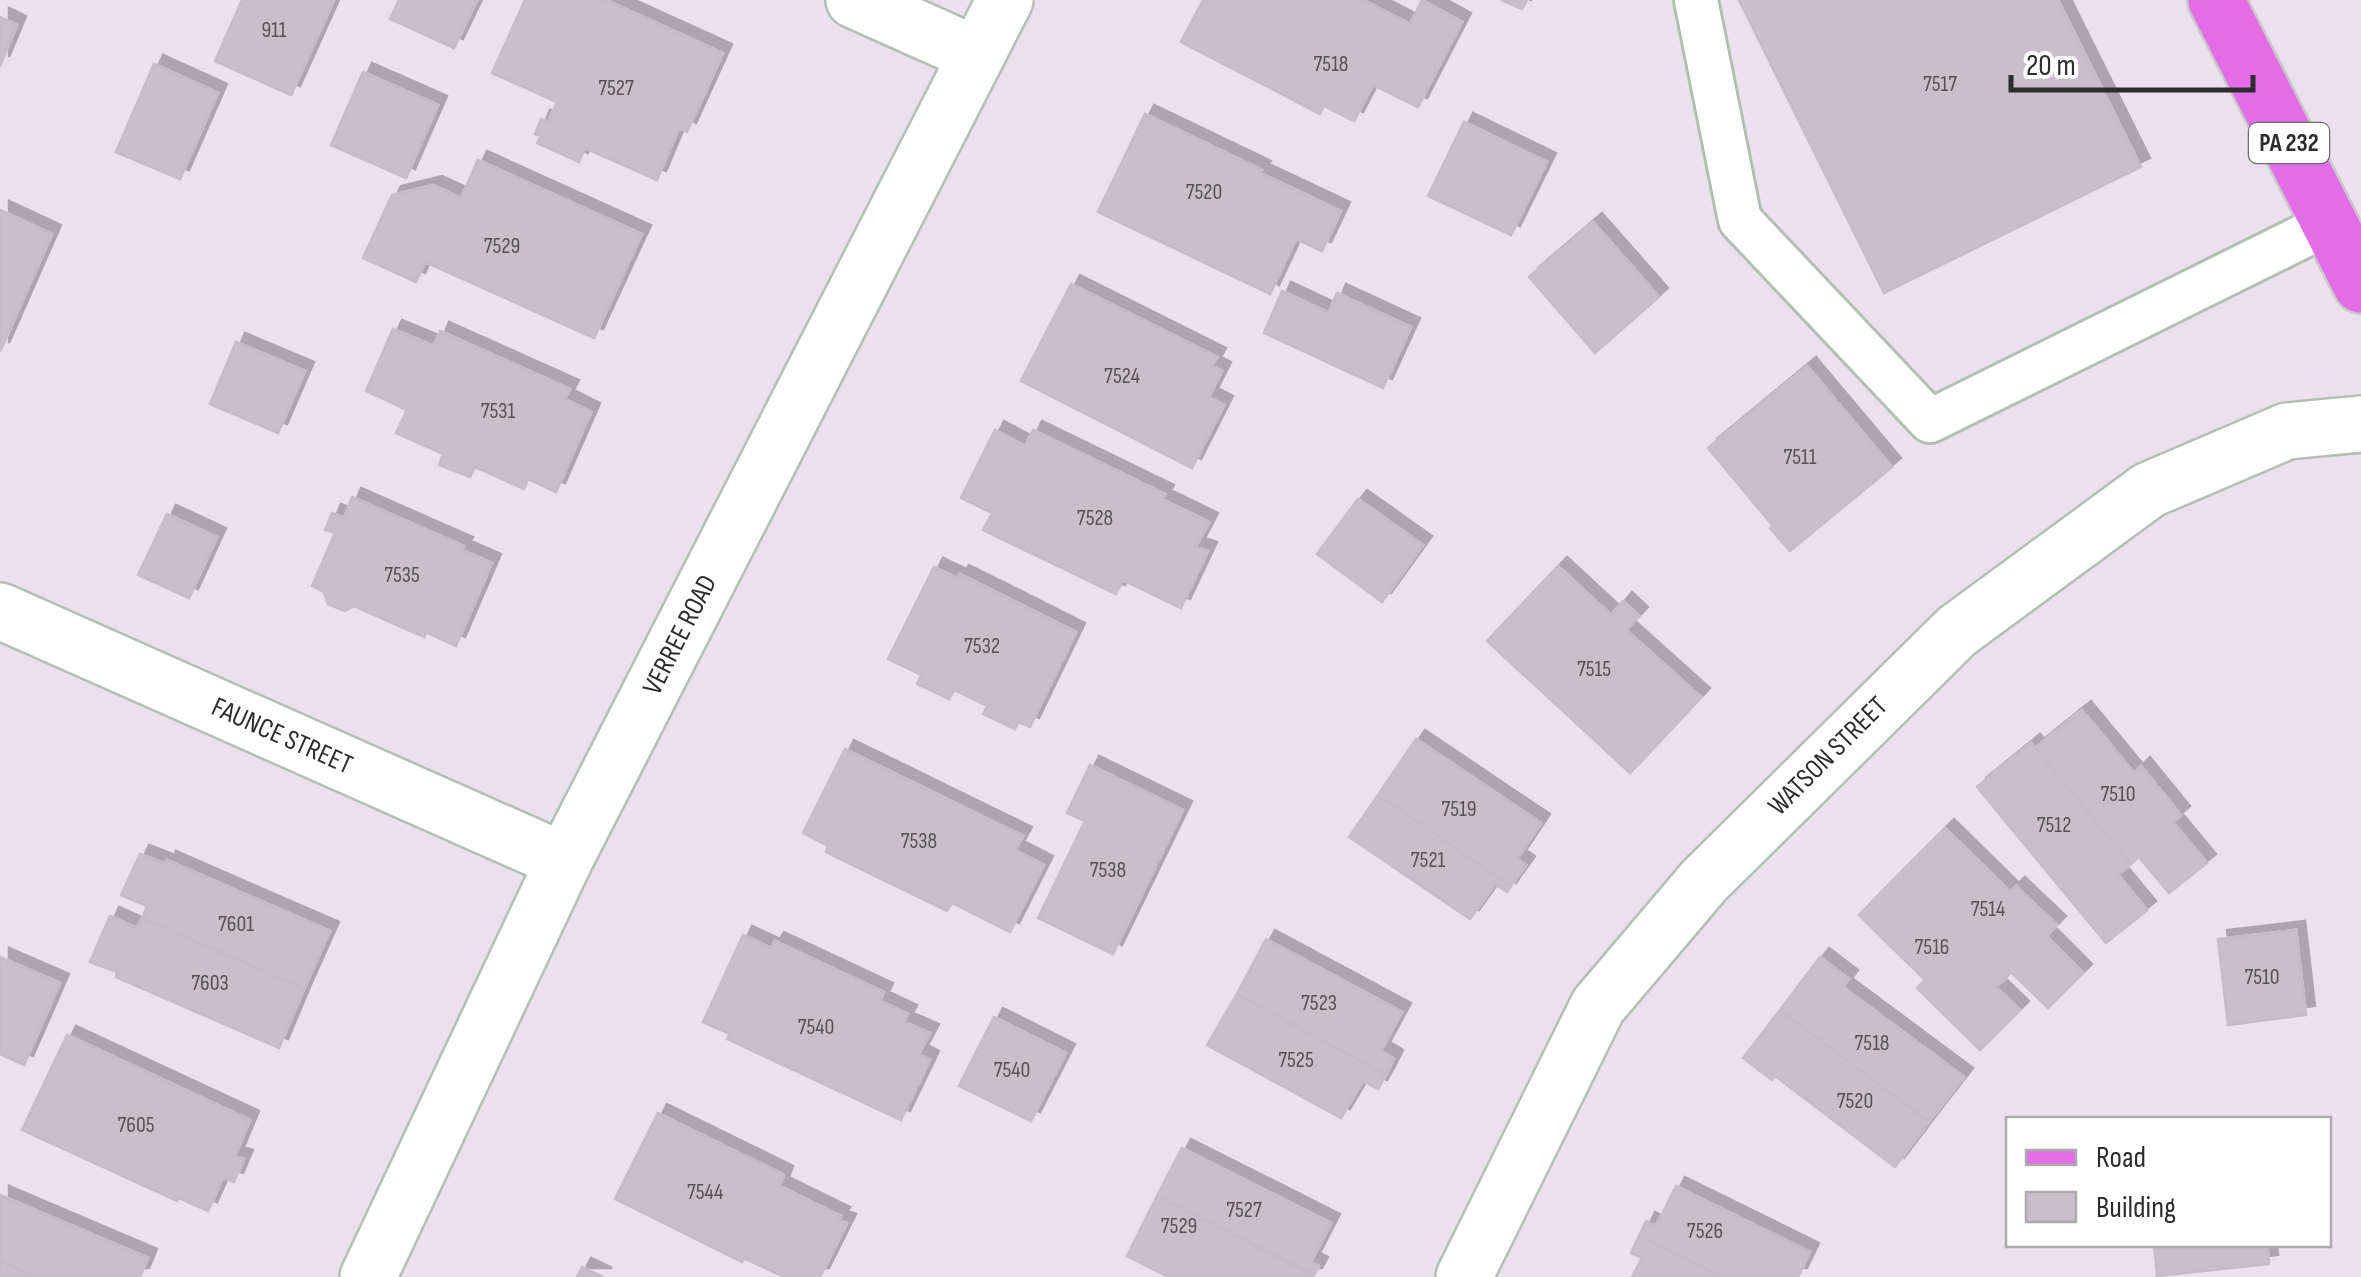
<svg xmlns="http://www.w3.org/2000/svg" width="2361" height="1277" viewBox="0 0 2361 1277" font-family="'Sofia Sans Condensed',sans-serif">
<defs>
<filter id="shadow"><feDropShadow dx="9" dy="-9" stdDeviation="0" flood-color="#0004"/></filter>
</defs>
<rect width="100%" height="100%" fill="#eae1ed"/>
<path fill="#c8bfc9" stroke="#c7bac9" stroke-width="2.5" filter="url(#shadow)" d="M 242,0 L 334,0 L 291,95 L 215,61 Z
M 399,0 L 477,0 L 454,48 L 390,19 Z
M 525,0 L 606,0 L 723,53 L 687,132 L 679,128 L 657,180 L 585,148 L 579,162 L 537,143 L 541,136 L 535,134 L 541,119 L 548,122 L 557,102 L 492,73 Z
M 1203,0 L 1363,0 L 1410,24 L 1422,0 L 1462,22 L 1418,107 L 1373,85 L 1354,121 L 1324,106 L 1320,114 L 1181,42 Z
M 1501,0 L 1527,0 L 1522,9 Z
M 1739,0 L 2058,0 L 2141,167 L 1884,293 Z
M 0,17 L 17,25 L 0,66 Z
M 154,64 L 218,93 L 180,179 L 116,152 Z
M 363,72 L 438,105 L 406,178 L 331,145 Z
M 1145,114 L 1262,170 L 1260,173 L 1341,211 L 1322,251 L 1296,239 L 1270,294 L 1098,212 Z
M 1464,122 L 1547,162 L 1511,235 L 1428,196 Z
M 478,160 L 642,234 L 594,338 L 425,262 L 416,282 L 363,258 L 392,195 L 433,185 L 461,198 Z
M 0,210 L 52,234 L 0,352 Z
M 1593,222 L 1659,297 L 1595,353 L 1529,277 Z
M 1071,284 L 1217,357 L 1212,366 L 1222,371 L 1209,397 L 1224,405 L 1192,468 L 1021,381 Z
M 1282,291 L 1329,313 L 1337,293 L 1411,327 L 1383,388 L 1264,333 Z
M 393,329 L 434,346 L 440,331 L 570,389 L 565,399 L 591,412 L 556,492 L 528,479 L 524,489 L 475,467 L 470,477 L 439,465 L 443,454 L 396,433 L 407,410 L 366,391 Z
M 236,342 L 305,371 L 278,433 L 210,404 Z
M 1807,366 L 1892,467 L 1790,551 L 1770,528 L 1773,526 L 1708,448 Z
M 995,430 L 1025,446 L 1033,430 L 1165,494 L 1162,499 L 1209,522 L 1196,547 L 1208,551 L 1181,608 L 1123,580 L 1116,594 L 983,530 L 992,513 L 961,498 Z
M 352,497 L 464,546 L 462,550 L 492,563 L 456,646 L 426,632 L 424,637 L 354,606 L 345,611 L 328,604 L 324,592 L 312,586 L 335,533 L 325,530 L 332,513 L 344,518 Z
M 1358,499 L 1423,545 L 1382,602 L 1317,554 Z
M 167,514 L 217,537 L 189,598 L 138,575 Z
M 1558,566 L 1611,615 L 1623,601 L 1639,616 L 1626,630 L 1701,697 L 1630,773 L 1487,641 Z
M 934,567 L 957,578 L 960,574 L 1076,632 L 1030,727 L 1018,722 L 1015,729 L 983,714 L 987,706 L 954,690 L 949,699 L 917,684 L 921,675 L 888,659 Z
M 2082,710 L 2134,773 L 2141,766 L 2181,815 L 2173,822 L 2207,863 L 2169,893 L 2139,857 L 2131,864 L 2035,748 Z
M 1416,739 L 1541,823 L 1517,859 L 1526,865 L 1511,886 L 1378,795 Z
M 2031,743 L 2131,864 L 2118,875 L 2147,910 L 2106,943 L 1977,787 Z
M 845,749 L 1023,836 L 1015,850 L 1044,865 L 1010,932 L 952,903 L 947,911 L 826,852 L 828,846 L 803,833 Z
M 1090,765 L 1183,810 L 1113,954 L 1038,918 L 1085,821 L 1067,813 Z
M 1378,795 L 1511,886 L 1507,892 L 1495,884 L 1470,919 L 1349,837 Z
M 1945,828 L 2010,892 L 2016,886 L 2057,925 L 2046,936 L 2083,973 L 2048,1008 L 2011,972 L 2005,979 L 1900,873 Z
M 140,854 L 166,864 L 167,860 L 330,931 L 304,989 L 142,918 L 147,906 L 121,895 Z
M 1900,873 L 2005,979 L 1996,987 L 2020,1010 L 1980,1050 L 1917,988 L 1925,980 L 1859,915 Z
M 110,916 L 137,928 L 142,918 L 304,989 L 279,1048 L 116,977 L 117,972 L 90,962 Z
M 2296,930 L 2306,1015 L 2228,1025 L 2218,939 Z
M 743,935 L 771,948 L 775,941 L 884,992 L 880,1001 L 908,1014 L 904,1022 L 930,1033 L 919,1054 L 930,1060 L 901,1120 L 727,1039 L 730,1034 L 703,1022 Z
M 1266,939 L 1402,1012 L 1381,1051 L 1394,1059 L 1386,1075 L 1237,994 Z
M 0,957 L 60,983 L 24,1065 L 0,1054 Z
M 1820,957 L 1849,979 L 1843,987 L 1964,1077 L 1929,1122 L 1780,1010 Z
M 1237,994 L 1386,1075 L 1378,1089 L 1363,1081 L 1341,1118 L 1207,1045 Z
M 1780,1010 L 1929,1122 L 1895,1167 L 1775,1076 L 1772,1080 L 1743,1058 Z
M 994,1017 L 1066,1053 L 1031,1121 L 959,1086 Z
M 67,1035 L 250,1120 L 235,1156 L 244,1159 L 234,1182 L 223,1178 L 208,1211 L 179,1198 L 177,1201 L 22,1130 Z
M 658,1113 L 784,1175 L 780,1186 L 841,1216 L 839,1220 L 847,1223 L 820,1277 L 784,1277 L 744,1258 L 742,1262 L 615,1199 Z
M 1182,1148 L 1331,1223 L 1311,1262 L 1319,1266 L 1314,1275 L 1157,1196 Z
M 1676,1186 L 1810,1252 L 1798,1277 L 1723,1277 L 1639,1236 L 1646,1221 L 1656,1226 Z
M 0,1195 L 148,1258 L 140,1277 L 37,1277 L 0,1261 Z
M 1157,1196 L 1314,1275 L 1313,1277 L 1168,1277 L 1127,1256 Z
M 1639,1236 L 1723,1277 L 1632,1277 L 1642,1258 L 1631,1253 Z
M 2154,1244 L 2267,1244 L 2269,1264 L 2157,1276 Z
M 0,1261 L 37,1277 L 0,1277 Z
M 582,1267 L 603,1277 L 577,1277 Z"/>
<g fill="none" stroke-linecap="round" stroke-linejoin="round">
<g stroke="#b4bfb4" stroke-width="48">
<path id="lane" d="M 1696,0 L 1740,220 L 1930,421 L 2330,223"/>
</g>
<g stroke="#b4bfb4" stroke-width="60">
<path id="street" d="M 854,0 L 977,55
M 0,611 L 564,861
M 1464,1277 L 1598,1006 L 1704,881 L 1957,631 L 2149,490 L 2287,431 L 2361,424"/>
</g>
<g stroke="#b4bfb4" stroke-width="60">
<path id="secondary" d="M 368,1277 L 564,861 L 1005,0"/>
</g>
<g stroke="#c8c8c8" stroke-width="60">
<path id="primary" d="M 2216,0 L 2361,285"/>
</g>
<use href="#lane" stroke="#fff" stroke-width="42"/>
<use href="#street" stroke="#fff" stroke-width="55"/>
<use href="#secondary" stroke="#fff" stroke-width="55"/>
<use href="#primary" stroke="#e36ce7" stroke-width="55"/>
</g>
<g text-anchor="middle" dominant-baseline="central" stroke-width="8" stroke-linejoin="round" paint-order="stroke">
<g font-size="22" fill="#545254">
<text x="274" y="30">911</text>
<text x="1331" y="64">7518</text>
<text x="1940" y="84">7517</text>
<text x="616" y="88">7527</text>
<text x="1204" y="192">7520</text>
<text x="502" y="246">7529</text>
<text x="1122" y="376">7524</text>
<text x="498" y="411">7531</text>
<text x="1800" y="457">7511</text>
<text x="1095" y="518">7528</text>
<text x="402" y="575">7535</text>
<text x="982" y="646">7532</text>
<text x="1594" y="669">7515</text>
<text x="2118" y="794">7510</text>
<text x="1459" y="809">7519</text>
<text x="2054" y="825">7512</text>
<text x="919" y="841">7538</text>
<text x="1428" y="860">7521</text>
<text x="1108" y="870">7538</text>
<text x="1988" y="909">7514</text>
<text x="236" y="924">7601</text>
<text x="1932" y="947">7516</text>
<text x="2262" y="977">7510</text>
<text x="210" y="983">7603</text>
<text x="1319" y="1003">7523</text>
<text x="816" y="1027">7540</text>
<text x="1872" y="1043">7518</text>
<text x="1296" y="1060">7525</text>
<text x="1012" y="1070">7540</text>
<text x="1855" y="1101">7520</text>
<text x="136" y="1125">7605</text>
<text x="705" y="1192">7544</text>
<text x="1244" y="1210">7527</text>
<text x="1179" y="1226">7529</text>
<text x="1705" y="1231">7526</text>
</g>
<rect fill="#fff" stroke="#6c6c6c" stroke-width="2.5" x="2249" y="123" width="80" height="40" rx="8"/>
<g font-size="25" font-weight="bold" fill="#2d2d2d">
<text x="2289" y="143">PA 232</text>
</g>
<g font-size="28" fill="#2d2d2d" stroke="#fff">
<text transform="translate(680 635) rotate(-63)">VERREE ROAD</text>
<text transform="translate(282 736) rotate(24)">FAUNCE STREET</text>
<text transform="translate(1828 756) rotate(-45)">WATSON STREET</text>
</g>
</g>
<rect x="2006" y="1117" width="325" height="130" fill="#ffffff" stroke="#ababab" stroke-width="2.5"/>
<rect x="2026" y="1150" width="50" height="15" fill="#e36ce7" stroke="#ababab" stroke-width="2.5"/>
<text x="2096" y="1167" font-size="30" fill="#2d2d2d">Road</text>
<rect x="2026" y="1192" width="50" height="30" fill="#c8bfc9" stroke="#ababab" stroke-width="2.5"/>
<text x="2096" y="1217" font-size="30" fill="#2d2d2d">Building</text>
<path d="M2011 75v15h242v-15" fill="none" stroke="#2d2d2d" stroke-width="5"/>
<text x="2026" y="75" font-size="30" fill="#2d2d2d" stroke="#ffffff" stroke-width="8" paint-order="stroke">20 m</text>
</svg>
